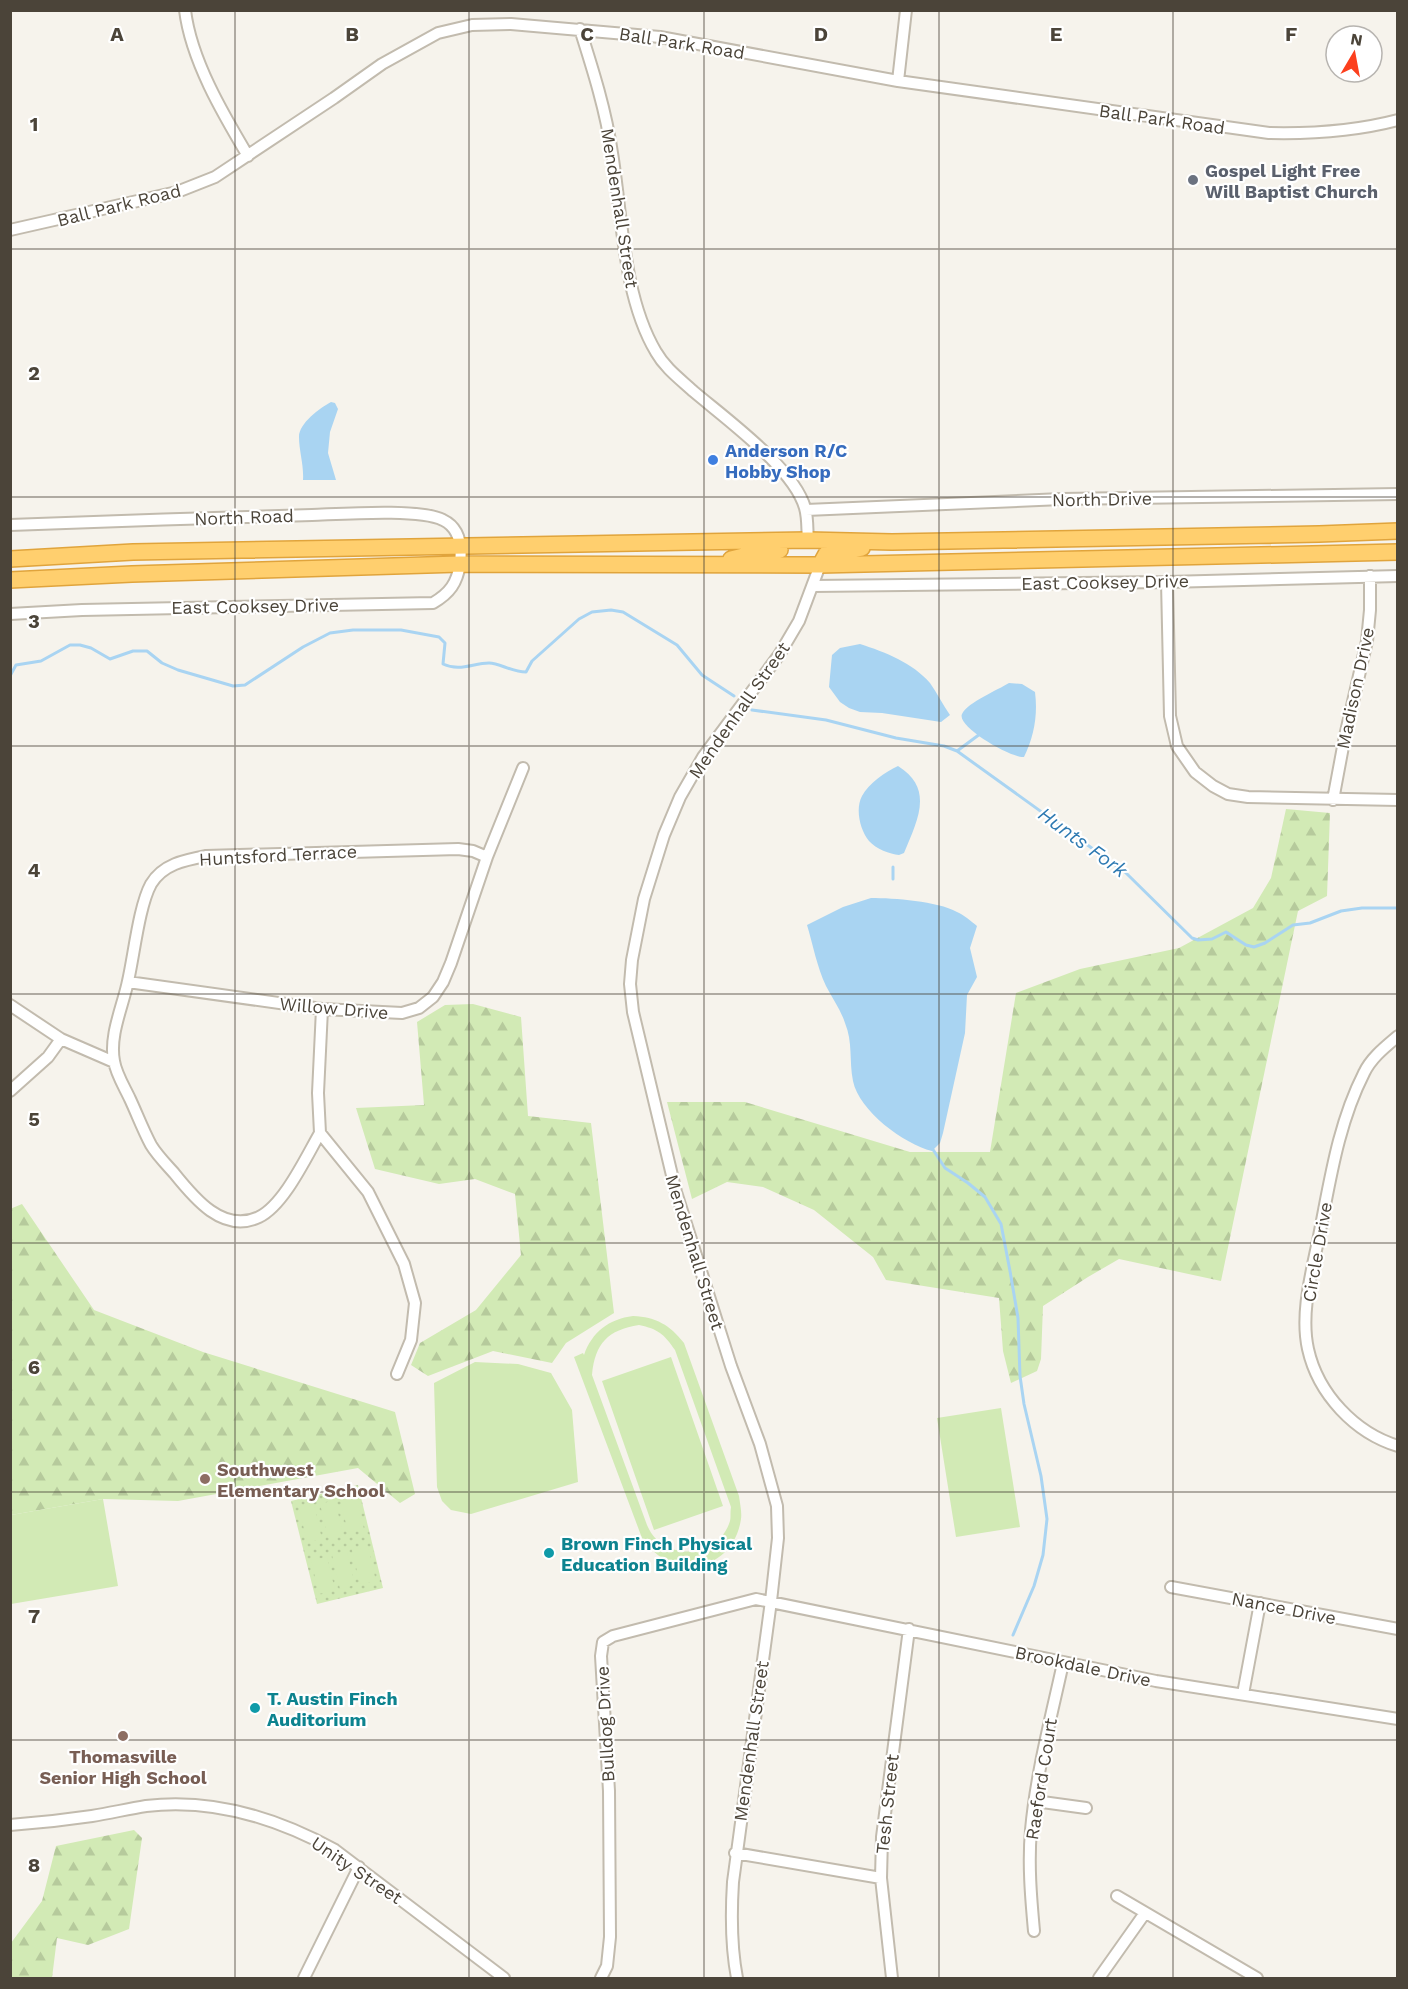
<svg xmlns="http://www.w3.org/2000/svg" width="1408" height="1989" viewBox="0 0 1408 1989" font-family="'Work Sans',sans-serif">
<defs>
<pattern id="grass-dots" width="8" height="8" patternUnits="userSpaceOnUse" patternTransform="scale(1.5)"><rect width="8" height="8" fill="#d2eab5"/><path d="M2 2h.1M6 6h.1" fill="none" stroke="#b6ca9c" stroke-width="1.8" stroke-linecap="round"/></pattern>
<pattern id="forest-firs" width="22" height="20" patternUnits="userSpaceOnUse" patternTransform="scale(1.5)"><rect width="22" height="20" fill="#d2eab5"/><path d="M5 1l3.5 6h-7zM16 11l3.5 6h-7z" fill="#b6ca9c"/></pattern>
</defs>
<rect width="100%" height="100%" fill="#f6f3ec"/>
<path fill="url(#grass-dots)" d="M 358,1485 L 383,1588 L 317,1604 L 291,1501 Z"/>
<path fill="url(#forest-firs)" d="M 1286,809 L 1330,813 L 1327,896 L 1298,911 L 1221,1281 L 1119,1259 L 1088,1277 L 1043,1306 L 1041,1359 L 1037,1371 L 1011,1383 L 1003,1351 L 999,1298 L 886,1280 L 873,1257 L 814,1210 L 763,1187 L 727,1182 L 692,1199 L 667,1102 L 745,1102 L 910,1152 L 990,1152 L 1016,993 L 1080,969 L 1179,948 L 1253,908 L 1271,878 Z
M 473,1004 L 521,1017 L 528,1116 L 591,1123 L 614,1313 L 566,1343 L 552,1363 L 493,1351 L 428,1376 L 411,1365 L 420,1343 L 476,1310 L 521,1255 L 515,1194 L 475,1179 L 439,1184 L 375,1169 L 356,1108 L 424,1105 L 417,1022 L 445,1005 Z
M 22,1204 L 94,1310 L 203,1352 L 395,1412 L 415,1494 L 400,1503 L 358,1468 L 178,1501 L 103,1499 L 11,1515 L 10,1209 Z
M 134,1830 L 142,1838 L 129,1929 L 88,1945 L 57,1938 L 52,1978 L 11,1978 L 11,1943 L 42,1901 L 56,1846 Z"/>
<path fill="#d2eab5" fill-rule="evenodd" d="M 633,1316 C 656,1317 670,1325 684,1343 L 739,1496 C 740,1504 742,1512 741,1519 C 733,1573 671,1582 642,1538 L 574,1357 L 583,1353 L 584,1355 C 592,1332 609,1319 633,1316 ZM 639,1325 C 658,1329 664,1334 675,1350 L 731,1507 C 730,1512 731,1517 730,1521 C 721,1551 684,1560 661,1543 C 654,1538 650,1532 647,1525 L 592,1375 C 595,1343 608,1330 639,1325 Z
M 671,1357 L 723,1506 L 654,1530 L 602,1381 Z
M 475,1362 L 518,1364 L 551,1373 L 572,1410 L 578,1482 L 471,1514 L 451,1510 L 442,1501 L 437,1487 L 434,1383 Z
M 1001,1408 L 1020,1527 L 956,1537 L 937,1418 Z
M 356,1495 L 364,1529 L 348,1532 L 340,1499 Z
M 103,1499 L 118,1586 L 11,1604 L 11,1515 Z
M 335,1500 L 343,1534 L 328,1537 L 320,1504 Z
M 314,1505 L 322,1539 L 307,1542 L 299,1508 Z
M 368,1547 L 376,1581 L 360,1584 L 352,1550 Z
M 347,1552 L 355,1585 L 340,1589 L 332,1555 Z
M 327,1557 L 335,1590 L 319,1594 L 311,1560 Z"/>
<path fill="#a9d4f2" d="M 331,402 L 335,403 L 338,409 L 330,432 L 328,453 L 336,480 L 303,480 C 304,465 299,451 299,437 C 299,423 320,408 331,402 Z
M 860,644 C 885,652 913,663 930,683 C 937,693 943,705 950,715 L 941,722 L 882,713 L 860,712 L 849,708 L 840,702 L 829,687 L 832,655 L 840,648 Z
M 1009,683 L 1022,684 L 1035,692 C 1038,715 1034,737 1024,757 C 1013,759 956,727 962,714 C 968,702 998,690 1009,683 Z
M 898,766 C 935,789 917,821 904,853 L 899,855 C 890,854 876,849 869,841 C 860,830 855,809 862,796 C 869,783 885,772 898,766 Z
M 871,898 C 894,898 937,901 957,912 C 964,915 971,921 977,926 L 970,948 L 977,977 L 967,995 L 965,1033 L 943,1133 L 940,1143 L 932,1151 C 904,1144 859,1111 853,1081 C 849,1061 853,1042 845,1023 C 841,1010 832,998 826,986 C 817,967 813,945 807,925 L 843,907 Z"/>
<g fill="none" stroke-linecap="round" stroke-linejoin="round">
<path stroke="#a9d4f2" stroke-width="3" d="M 10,676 L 16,665 L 41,661 L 70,645 L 80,645 L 91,648 L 110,659 L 133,651 L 147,651 L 162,663 L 178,670 L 233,686 L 245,685 L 303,647 L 330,633 L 353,630 L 401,630 L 439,637 L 445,643 L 443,664 C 460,672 473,663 489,663 C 500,663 511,672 526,672 L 532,661 L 579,619 L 592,612 L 611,610 L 623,612 L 677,645 L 702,675 L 734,696
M 752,710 L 826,720 L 896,738 L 944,746 L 957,751 L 1125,872 L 1192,938 L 1198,940 L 1212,939 L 1226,932 L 1246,945 L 1254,947 L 1265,943 L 1293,925 L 1310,923 L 1341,911 L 1362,908 L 1398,908
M 10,746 L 10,748
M 957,751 L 980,734
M 893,867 L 893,879
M 932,1148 L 945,1168 L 968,1183 L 985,1197 L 1001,1224 L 1010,1271 L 1018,1318 L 1020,1376 L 1024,1404 L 1041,1476 L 1047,1519 L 1043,1555 L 1034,1586 L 1013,1635"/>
<g stroke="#c2bbae" stroke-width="14">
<path id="minor" d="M 185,10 C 191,60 223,114 248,156
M 580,29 C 593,70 606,111 612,153 C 622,214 623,297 656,352 C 665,368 680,379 693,391 C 726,419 794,468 805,508 C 808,518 807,530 808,540
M 898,81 L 906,10
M 10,230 L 177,192 L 215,177 L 334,98 L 382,64 L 438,33 L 472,25 L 511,24 L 660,37 L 898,81 L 1269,133 C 1312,134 1356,131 1398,120
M 806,510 L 1062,499 L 1398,494
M 10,525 C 111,521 211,518 312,515 C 341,514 420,508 443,520 C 460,528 462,547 460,564 C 457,583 450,593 433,603 L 82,610 L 10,614
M 1167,582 L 1170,716 L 1177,746 L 1195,772 L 1213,786 L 1228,794 L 1248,797 L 1398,800
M 813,586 L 1167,582 L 1398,576
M 1333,800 L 1345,736 L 1367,641 L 1370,610 L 1370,576
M 128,982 L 322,1009 L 402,1013 L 419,1008 L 433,997 L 443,982 L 451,963 L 487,857 L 523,768
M 10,1005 L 61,1039 L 114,1062
M 1398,1036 C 1385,1047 1371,1058 1364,1073 C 1338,1124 1330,1181 1319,1236 C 1312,1271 1300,1313 1308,1349 C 1318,1394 1355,1433 1398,1446
M 10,1091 L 48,1057 L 61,1039
M 320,1133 C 306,1157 284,1205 259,1217 C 223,1234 194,1198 174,1173 C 166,1164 157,1155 151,1145 C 143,1130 137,1114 130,1099 C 125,1088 116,1074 114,1061 C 109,1035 123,1006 128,981 C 134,955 139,906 151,884 C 163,864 185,860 206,856 L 458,849 L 473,851 L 487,857
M 320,1133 L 368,1192 L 404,1264 L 415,1303 L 411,1340 L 397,1374
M 320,1133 L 318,1093 L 322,1009
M 1171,1587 L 1398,1629
M 1243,1694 L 1260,1603
M 1035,1801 L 1086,1808
M 10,1825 C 38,1823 65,1820 92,1816 C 110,1813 128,1809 146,1806 C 213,1798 277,1818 335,1850 L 504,1978
M 735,1853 L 881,1878
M 1117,1896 L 1257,1978
M 1034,1931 C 1031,1898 1028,1864 1031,1830 C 1036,1774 1051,1718 1063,1663
M 304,1978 L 359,1867
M 601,1978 L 607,1966 L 610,1937 L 609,1791 L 601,1656 L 603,1642 L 613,1636 L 756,1599 L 1156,1681 L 1398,1719
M 737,1978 C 731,1947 731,1914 733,1882 L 771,1601 L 778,1538 L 777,1506 L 760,1444 L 731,1366 L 676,1192 L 633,1012 L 630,984 L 632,960 L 644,899 L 664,835 L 680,797 L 703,757 L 779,655 L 799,621 L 820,565
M 892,1978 L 881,1878 L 882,1837 L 909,1629
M 1099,1978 L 1145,1913"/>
</g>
<g stroke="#e0a43c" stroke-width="18">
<path id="highway" d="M 10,559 L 133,552 L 808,540 L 892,542 L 1319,534 L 1398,531
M 731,559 L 768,550 L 780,550
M 820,565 L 826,554 L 862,548
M 10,580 L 132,574 L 460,564 L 820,565 L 1398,552"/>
</g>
<use href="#minor" stroke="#fff" stroke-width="10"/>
<use href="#highway" stroke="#ffcf6e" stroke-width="15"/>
</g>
<path fill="none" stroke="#4b4439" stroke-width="1.5" stroke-opacity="0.55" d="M 235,10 L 235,1978M 469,10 L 469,1978M 704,10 L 704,1978M 939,10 L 939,1978M 1173,10 L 1173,1978M 10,249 L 1398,249M 10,497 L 1398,497M 10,746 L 1398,746M 10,994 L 1398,994M 10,1243 L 1398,1243M 10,1492 L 1398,1492M 10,1740 L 1398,1740"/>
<circle fill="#6b7280" stroke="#fff" stroke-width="2" cx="1193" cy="180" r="6"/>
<circle fill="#3f7fe0" stroke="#fff" stroke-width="2" cx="713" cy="460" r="6"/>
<g fill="#8d6e63" stroke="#fff" stroke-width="2">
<circle cx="205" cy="1479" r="6"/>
<circle cx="123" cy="1736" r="6"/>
</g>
<g fill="#0f9aa8" stroke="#fff" stroke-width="2">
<circle cx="549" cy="1553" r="6"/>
<circle cx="255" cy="1708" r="6"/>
</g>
<g text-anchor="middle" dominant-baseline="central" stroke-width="4.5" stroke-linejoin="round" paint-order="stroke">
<g font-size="18" fill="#4b4439" stroke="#fff">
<text transform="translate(682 43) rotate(9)">Ball Park Road</text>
<text transform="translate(1162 119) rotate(8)">Ball Park Road</text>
<text transform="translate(119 205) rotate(-14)">Ball Park Road</text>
<text transform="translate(620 208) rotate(81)">Mendenhall Street</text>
<text transform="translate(1102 499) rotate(-1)">North Drive</text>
<text transform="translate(244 517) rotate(-2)">North Road</text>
<text transform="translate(1105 582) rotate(-1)">East Cooksey Drive</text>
<text transform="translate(255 606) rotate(-1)">East Cooksey Drive</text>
<text transform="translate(1355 688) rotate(-78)">Madison Drive</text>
<text transform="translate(739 710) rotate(-55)">Mendenhall Street</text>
<text transform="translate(278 855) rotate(-3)">Huntsford Terrace</text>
<text transform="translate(334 1008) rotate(5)">Willow Drive</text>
<text transform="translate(695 1252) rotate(73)">Mendenhall Street</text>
<text transform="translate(1317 1252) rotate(-80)">Circle Drive</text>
<text transform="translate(1284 1608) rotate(11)">Nance Drive</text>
<text transform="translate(1083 1666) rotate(12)">Brookdale Drive</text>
<text transform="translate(605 1724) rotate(-93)">Bulldog Drive</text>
<text transform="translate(751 1741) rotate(-82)">Mendenhall Street</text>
<text transform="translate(1041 1779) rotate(-81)">Raeford Court</text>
<text transform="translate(887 1804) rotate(-84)">Tesh Street</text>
<text transform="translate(357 1870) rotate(34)">Unity Street</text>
</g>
<g font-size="18" font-weight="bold" fill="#5b616d" stroke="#fff" text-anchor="start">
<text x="1205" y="170">Gospel Light Free<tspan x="1205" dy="21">Will Baptist Church</tspan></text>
</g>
<g font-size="18" font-weight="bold" fill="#366cbe" stroke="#fff" text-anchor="start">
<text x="725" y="450">Anderson R/C<tspan x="725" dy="21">Hobby Shop</tspan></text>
</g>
<g font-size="18" font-weight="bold" fill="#785e54" stroke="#fff" text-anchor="start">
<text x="217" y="1469">Southwest<tspan x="217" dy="21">Elementary School</tspan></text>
<text x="123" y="1756" text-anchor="middle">Thomasville<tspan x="123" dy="21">Senior High School</tspan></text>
</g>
<g font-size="18" font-weight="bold" fill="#0d838f" stroke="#fff" text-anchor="start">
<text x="561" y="1543">Brown Finch Physical<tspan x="561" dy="21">Education Building</tspan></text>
<text x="267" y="1698">T. Austin Finch<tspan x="267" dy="21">Auditorium</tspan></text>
</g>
<g font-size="20" font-style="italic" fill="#2e7ab2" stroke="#fff">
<text transform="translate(1083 842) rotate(36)">Hunts Fork</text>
</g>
</g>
<g font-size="20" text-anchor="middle" font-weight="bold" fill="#4b4439" stroke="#fff" stroke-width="4.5" stroke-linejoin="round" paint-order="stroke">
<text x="117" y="41">A</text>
<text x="352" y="41">B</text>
<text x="587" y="41">C</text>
<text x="821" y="41">D</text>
<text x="1056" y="41">E</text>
<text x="1291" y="41">F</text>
<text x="34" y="131">1</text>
<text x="34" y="380">2</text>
<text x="34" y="628">3</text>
<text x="34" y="877">4</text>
<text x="34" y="1126">5</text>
<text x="34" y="1374">6</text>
<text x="34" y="1623">7</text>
<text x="34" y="1872">8</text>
</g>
<rect width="1408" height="1989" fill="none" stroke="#4b4439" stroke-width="24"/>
<g transform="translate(1354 54) rotate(10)"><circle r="28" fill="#ffffff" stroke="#b7b4b0" stroke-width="1.5"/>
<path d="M0-4.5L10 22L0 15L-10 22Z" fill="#fc3f1d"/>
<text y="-9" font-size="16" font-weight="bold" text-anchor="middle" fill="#4b4439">N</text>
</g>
</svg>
